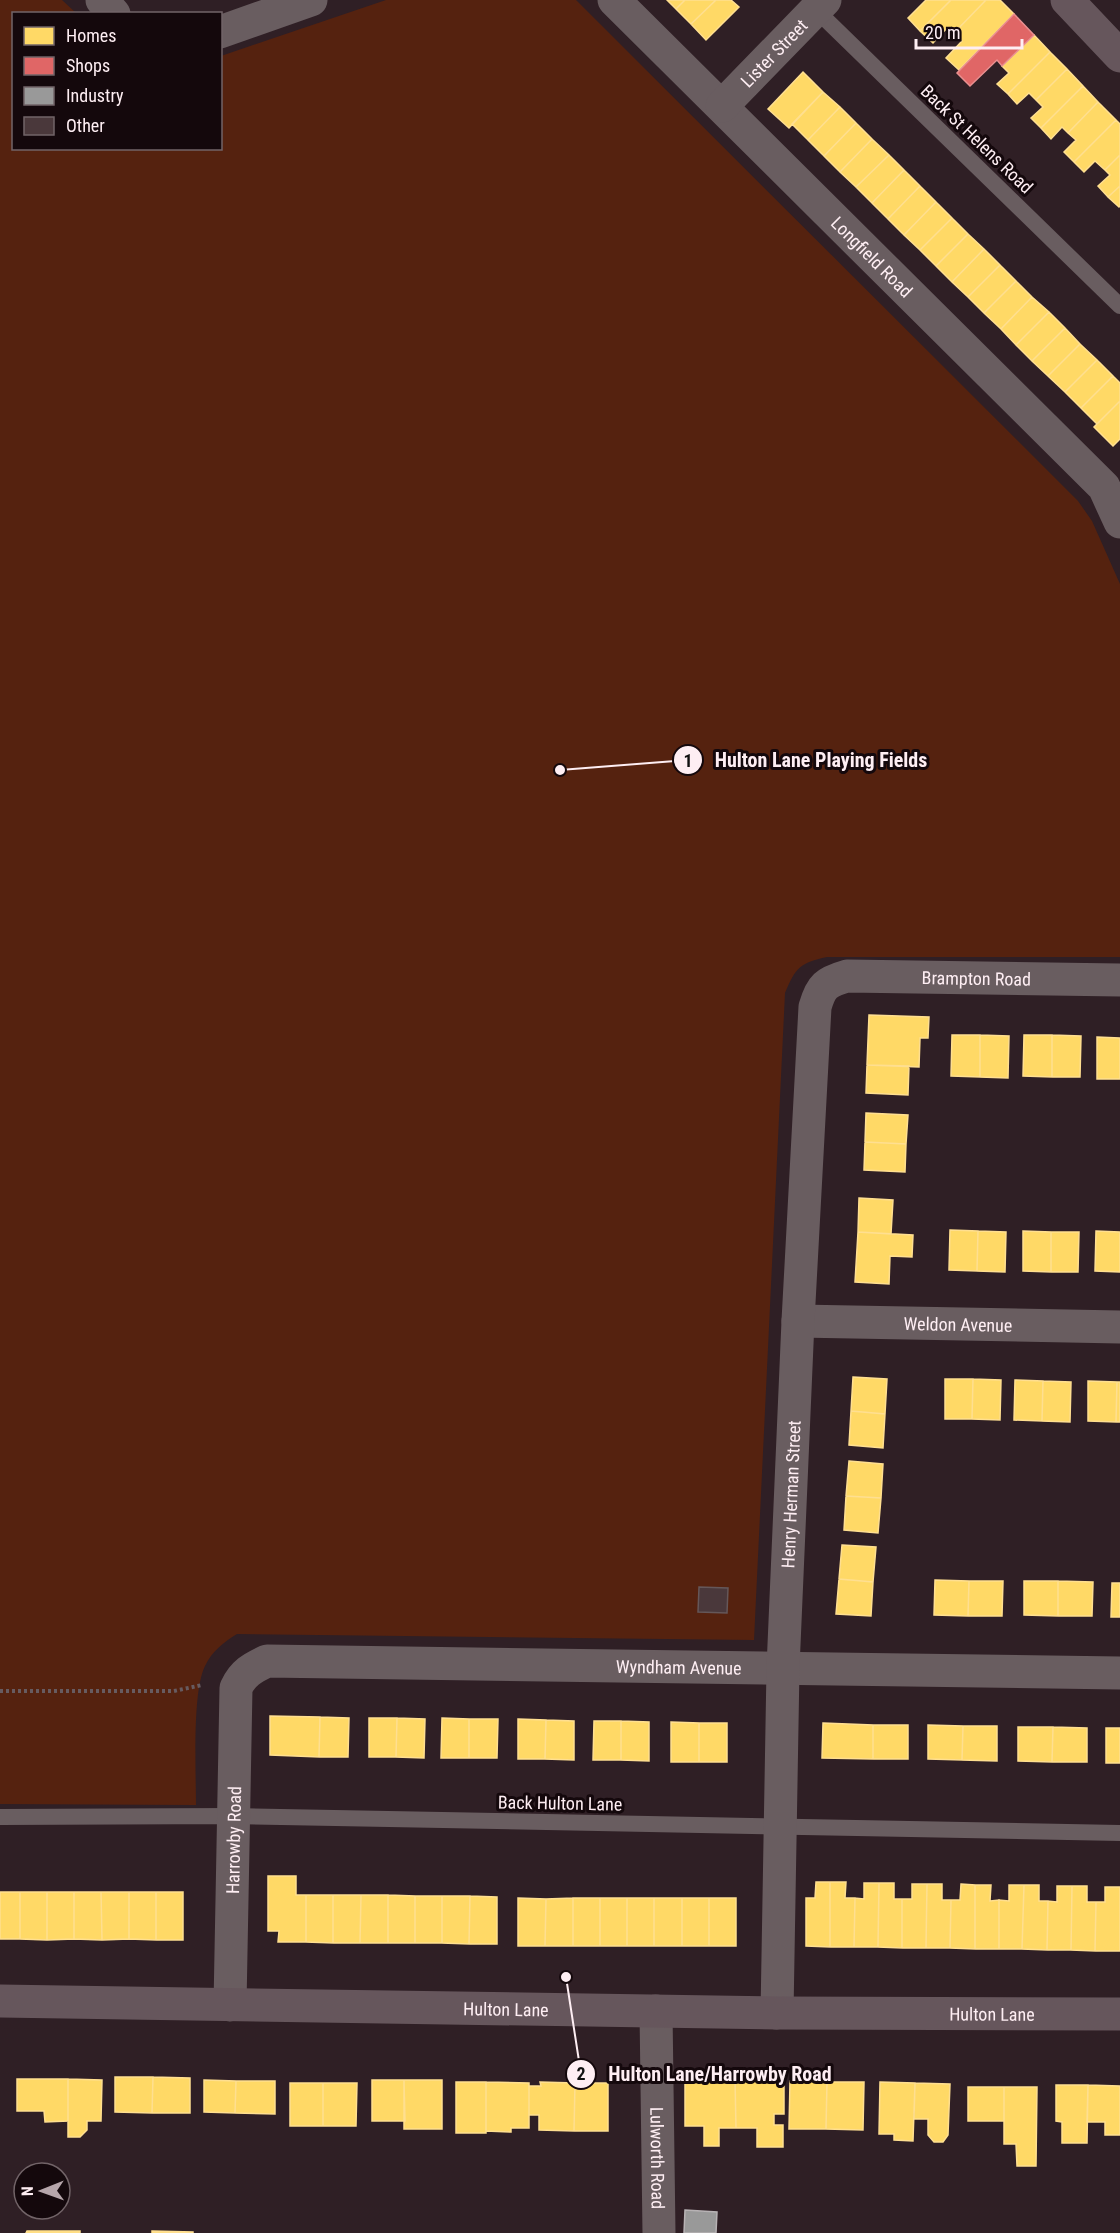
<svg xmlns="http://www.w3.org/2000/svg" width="1120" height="2233" viewBox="0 0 1120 2233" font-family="'Roboto Condensed',sans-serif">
<rect width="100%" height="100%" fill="#2f1f25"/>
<path fill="#55220f" d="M 0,0 L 62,0 L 76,13 L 14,14 L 14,148 L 220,148 L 221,56 L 386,0 L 576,0 L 1078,501 L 1092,521 L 1120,584 L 1120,957 L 827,957 C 800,963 796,967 785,993 L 754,1640 L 237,1634 C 224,1642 212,1651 205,1666 C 192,1692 196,1772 196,1805 L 0,1804 Z"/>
<path fill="#ffd966" stroke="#ffdf90" stroke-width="1.5" d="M 667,0 L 685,0 L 676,9 Z
M 685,0 L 716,0 L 691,24 L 676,9 Z
M 716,0 L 731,0 L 739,7 L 706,40 L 691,24 Z
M 926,0 L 951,0 L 920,31 L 908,18 Z
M 951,0 L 986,0 L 954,33 L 948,27 L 933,43 L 920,31 Z
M 986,0 L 1000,0 L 1014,14 L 959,70 L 946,58 L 962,41 L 954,33 Z
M 1034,35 L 1050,52 L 1008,94 L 997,84 L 1009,73 L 1002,66 Z
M 1050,52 L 1067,69 L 1036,100 L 1029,93 L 1017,104 L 1008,94 Z
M 1067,69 L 1083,86 L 1041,128 L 1031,118 L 1043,107 L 1036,100 Z
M 803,72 L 823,92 L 789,128 L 768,109 Z
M 1083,86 L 1098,102 L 1068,133 L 1062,127 L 1051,139 L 1041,128 Z
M 823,92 L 840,107 L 808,140 L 792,124 Z
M 1098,102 L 1116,120 L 1074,162 L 1064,152 L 1076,140 L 1068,133 Z
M 840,107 L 856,123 L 824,156 L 808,140 Z
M 1116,120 L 1120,124 L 1120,155 L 1105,170 L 1095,161 L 1084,172 L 1074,162 Z
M 856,123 L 872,139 L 840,172 L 824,156 Z
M 872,139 L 889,155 L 856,187 L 840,172 Z
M 889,155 L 904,170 L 872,203 L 856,187 Z
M 1120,155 L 1120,186 L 1108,197 L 1098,186 L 1110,175 L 1105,170 Z
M 904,170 L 920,186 L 888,219 L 872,203 Z
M 920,186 L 936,202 L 904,235 L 888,219 Z
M 1120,186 L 1120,206 L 1119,207 L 1108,197 Z
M 936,202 L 952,218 L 920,250 L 904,235 Z
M 952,218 L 968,234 L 936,266 L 920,250 Z
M 968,234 L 984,249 L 952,282 L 936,266 Z
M 984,249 L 1000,265 L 968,297 L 952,282 Z
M 1000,265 L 1016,281 L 984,313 L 968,297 Z
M 1016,281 L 1032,297 L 1001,329 L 984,313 Z
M 1032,297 L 1049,312 L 1016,345 L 1001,329 Z
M 1049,312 L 1065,328 L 1032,361 L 1016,345 Z
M 1065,328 L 1080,344 L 1048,376 L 1032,361 Z
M 1080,344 L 1097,360 L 1065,392 L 1048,376 Z
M 1097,360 L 1113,376 L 1081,408 L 1065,392 Z
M 1113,376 L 1120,383 L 1120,401 L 1097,424 L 1081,408 Z
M 1120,401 L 1120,439 L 1113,446 L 1094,427 Z
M 869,1015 L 929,1017 L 928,1038 L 920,1038 L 919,1067 L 867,1065 Z
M 952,1035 L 980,1035 L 980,1077 L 951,1076 Z
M 980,1035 L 1009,1036 L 1008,1078 L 980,1077 Z
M 1024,1035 L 1052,1035 L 1052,1077 L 1023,1076 Z
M 1052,1035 L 1081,1036 L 1080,1077 L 1052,1077 Z
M 1097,1037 L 1120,1038 L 1120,1079 L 1097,1079 Z
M 867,1065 L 909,1066 L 908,1095 L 866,1093 Z
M 866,1113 L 908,1115 L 906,1144 L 865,1142 Z
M 865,1142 L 906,1144 L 905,1172 L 864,1170 Z
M 859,1198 L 893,1200 L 891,1234 L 858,1232 Z
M 950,1230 L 978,1231 L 977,1271 L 949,1270 Z
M 978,1231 L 1006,1232 L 1005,1272 L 977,1271 Z
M 1023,1231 L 1051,1232 L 1051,1272 L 1023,1271 Z
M 1096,1231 L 1120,1232 L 1120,1272 L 1095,1271 Z
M 858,1232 L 913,1235 L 912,1257 L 890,1256 L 889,1284 L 855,1282 Z
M 1051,1232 L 1079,1232 L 1078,1272 L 1051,1272 Z
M 853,1377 L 887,1379 L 885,1414 L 851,1411 Z
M 945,1379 L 973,1379 L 972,1419 L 945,1419 Z
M 973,1379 L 1001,1380 L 1000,1420 L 972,1419 Z
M 1015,1380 L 1043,1381 L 1042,1421 L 1014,1420 Z
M 1043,1381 L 1071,1382 L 1070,1422 L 1042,1421 Z
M 1088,1381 L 1117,1382 L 1116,1422 L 1088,1421 Z
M 1117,1382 L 1120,1382 L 1120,1422 L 1116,1422 Z
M 851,1411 L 885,1414 L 883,1448 L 849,1445 Z
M 849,1461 L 883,1464 L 881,1498 L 846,1496 Z
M 846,1496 L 881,1498 L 878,1533 L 844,1530 Z
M 842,1545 L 876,1547 L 873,1582 L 839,1579 Z
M 839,1579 L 873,1582 L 871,1616 L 836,1614 Z
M 935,1580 L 969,1581 L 968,1616 L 934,1615 Z
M 969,1581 L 1003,1581 L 1002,1616 L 968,1616 Z
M 1024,1581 L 1058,1581 L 1058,1616 L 1024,1615 Z
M 1058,1581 L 1093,1582 L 1092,1616 L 1058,1616 Z
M 1112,1583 L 1120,1583 L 1120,1617 L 1111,1617 Z
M 270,1716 L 320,1717 L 319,1757 L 270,1755 Z
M 320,1717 L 349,1718 L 348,1757 L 319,1757 Z
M 369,1718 L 397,1718 L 396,1757 L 369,1757 Z
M 397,1718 L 425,1719 L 424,1758 L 396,1757 Z
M 442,1718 L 469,1719 L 469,1758 L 441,1758 Z
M 469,1719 L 498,1719 L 497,1758 L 469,1758 Z
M 518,1719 L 546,1720 L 545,1759 L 518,1759 Z
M 546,1720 L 574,1721 L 574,1760 L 545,1759 Z
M 594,1721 L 621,1721 L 621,1760 L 593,1760 Z
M 621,1721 L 649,1722 L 649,1761 L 621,1760 Z
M 671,1722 L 699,1723 L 699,1762 L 671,1762 Z
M 699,1723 L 727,1723 L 727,1762 L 699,1762 Z
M 823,1723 L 873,1725 L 873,1759 L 822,1758 Z
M 873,1725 L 908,1725 L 908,1759 L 873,1759 Z
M 928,1725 L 963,1726 L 962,1760 L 928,1759 Z
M 963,1726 L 997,1726 L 997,1761 L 962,1760 Z
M 1018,1727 L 1053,1727 L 1052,1762 L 1018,1761 Z
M 1053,1727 L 1087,1728 L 1087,1762 L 1052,1762 Z
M 1106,1728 L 1120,1728 L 1120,1763 L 1106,1763 Z
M 268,1876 L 296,1876 L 296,1895 L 306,1895 L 306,1942 L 278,1942 L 279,1931 L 268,1931 Z
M 816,1882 L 830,1882 L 830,1947 L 806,1946 L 806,1898 L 815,1898 Z
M 830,1882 L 846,1882 L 845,1898 L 855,1898 L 854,1947 L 830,1947 Z
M 864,1883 L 879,1883 L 878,1947 L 854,1947 L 855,1898 L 864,1899 Z
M 879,1883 L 894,1883 L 894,1899 L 902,1899 L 902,1948 L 878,1947 Z
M 912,1884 L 927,1884 L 926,1948 L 902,1948 L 902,1899 L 912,1899 Z
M 927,1884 L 942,1884 L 942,1900 L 951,1900 L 950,1948 L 926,1948 Z
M 961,1884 L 975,1885 L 975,1949 L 950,1948 L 951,1900 L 960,1900 Z
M 975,1885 L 991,1885 L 990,1901 L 999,1900 L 999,1949 L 975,1949 Z
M 1009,1885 L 1024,1885 L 1022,1949 L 999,1949 L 999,1900 L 1009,1901 Z
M 1024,1885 L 1039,1885 L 1039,1901 L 1048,1901 L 1047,1950 L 1022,1949 Z
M 1057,1886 L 1072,1886 L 1071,1950 L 1047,1950 L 1048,1901 L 1057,1902 Z
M 1072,1886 L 1087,1886 L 1087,1902 L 1096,1902 L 1095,1951 L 1071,1950 Z
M 1105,1887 L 1120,1887 L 1120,1951 L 1095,1951 L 1096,1902 L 1105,1902 Z
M 0,1892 L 20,1892 L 20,1939 L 0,1939 Z
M 20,1892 L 47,1892 L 47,1940 L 20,1939 Z
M 47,1892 L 74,1892 L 74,1939 L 47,1940 Z
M 74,1892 L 101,1892 L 102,1940 L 74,1939 Z
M 101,1892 L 129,1892 L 129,1939 L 102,1940 Z
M 129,1892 L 156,1892 L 156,1940 L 129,1939 Z
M 156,1892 L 183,1892 L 183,1940 L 156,1940 Z
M 306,1895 L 333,1895 L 333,1943 L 306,1942 Z
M 333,1895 L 361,1895 L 360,1943 L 333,1943 Z
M 361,1895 L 388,1895 L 388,1943 L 360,1943 Z
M 388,1895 L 415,1896 L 415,1943 L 388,1943 Z
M 415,1896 L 442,1896 L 442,1943 L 415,1943 Z
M 442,1896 L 470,1896 L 469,1944 L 442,1943 Z
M 470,1896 L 497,1897 L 497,1944 L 469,1944 Z
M 518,1898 L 546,1899 L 545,1946 L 518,1946 Z
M 573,1898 L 573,1946 L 545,1946 L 546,1899 Z
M 573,1898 L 600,1898 L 600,1946 L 573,1946 Z
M 600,1898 L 627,1898 L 627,1946 L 600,1946 Z
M 627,1898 L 654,1898 L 654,1946 L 627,1946 Z
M 654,1898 L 682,1898 L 682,1946 L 654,1946 Z
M 682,1898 L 709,1898 L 709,1946 L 682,1946 Z
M 709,1898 L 736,1898 L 736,1946 L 709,1946 Z
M 115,2077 L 153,2077 L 152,2113 L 115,2112 Z
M 153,2077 L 190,2078 L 190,2113 L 152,2113 Z
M 17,2079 L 68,2079 L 68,2121 L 45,2122 L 44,2111 L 17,2111 Z
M 68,2079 L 102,2080 L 101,2121 L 87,2121 L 87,2130 L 80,2137 L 68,2137 Z
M 735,2079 L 784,2079 L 784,2114 L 774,2114 L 774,2125 L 783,2125 L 783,2147 L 757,2147 L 757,2128 L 736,2128 Z
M 735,2079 L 736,2128 L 719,2128 L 719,2146 L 704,2146 L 704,2126 L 685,2126 L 685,2080 Z
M 204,2080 L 236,2081 L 235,2113 L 204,2112 Z
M 372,2080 L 404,2080 L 405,2121 L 372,2121 Z
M 404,2080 L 442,2080 L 442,2129 L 404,2129 Z
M 236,2081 L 275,2081 L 275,2114 L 235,2113 Z
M 790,2081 L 827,2082 L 826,2129 L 789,2129 Z
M 456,2082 L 486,2082 L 486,2133 L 456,2133 Z
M 486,2082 L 529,2083 L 529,2128 L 511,2128 L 511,2132 L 486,2131 Z
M 540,2082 L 575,2083 L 574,2131 L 539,2130 L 539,2115 L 529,2115 L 529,2086 L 541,2086 Z
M 827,2082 L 864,2082 L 863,2130 L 826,2129 Z
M 880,2082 L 915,2083 L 913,2141 L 894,2140 L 894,2134 L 879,2134 Z
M 290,2083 L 323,2083 L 323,2126 L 290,2126 Z
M 323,2083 L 357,2083 L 356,2126 L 323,2126 Z
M 575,2083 L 608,2083 L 608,2131 L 574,2131 Z
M 915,2083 L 950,2084 L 948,2135 L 943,2142 L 934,2142 L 928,2135 L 928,2119 L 914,2119 Z
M 1056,2085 L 1088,2085 L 1087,2143 L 1062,2143 L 1062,2122 L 1056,2121 Z
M 1088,2085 L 1120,2086 L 1120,2135 L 1105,2135 L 1105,2122 L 1087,2122 Z
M 968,2087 L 1004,2087 L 1004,2121 L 968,2121 Z
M 1004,2087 L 1037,2087 L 1036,2166 L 1017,2166 L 1016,2144 L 1004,2144 Z
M 27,2231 L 80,2231 L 80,2233 L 26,2233 Z
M 152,2231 L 193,2232 L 193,2233 L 152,2233 Z"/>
<path fill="#e06666" stroke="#e98f90" stroke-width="1.5" d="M 1014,14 L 1034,35 L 1002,66 L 997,60 L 970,86 L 957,73 Z"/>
<path fill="#999" stroke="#b7b2b4" stroke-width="1.5" d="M 685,2210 L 717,2212 L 716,2233 L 684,2233 Z"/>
<path fill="#4a383b" stroke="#655759" stroke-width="1.5" d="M 699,1587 L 728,1588 L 727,1613 L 698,1612 Z"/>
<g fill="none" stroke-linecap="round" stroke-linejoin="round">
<path stroke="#675b60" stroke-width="4" stroke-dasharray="3 3" stroke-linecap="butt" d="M 0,1691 L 174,1691 L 202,1685"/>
<path stroke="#695d60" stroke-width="16" d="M 811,5 L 1120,306
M 0,1817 L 233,1816 L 1120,1833"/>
<g stroke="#695d60" stroke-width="33">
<path d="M 102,0 L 114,14"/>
<path id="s1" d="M 614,0 L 1104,487 L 1120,522"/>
<path d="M 220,32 L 311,0"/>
<path id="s2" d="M 722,106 L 825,0"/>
<path id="s3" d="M 798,1321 L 1120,1327"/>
<path id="s4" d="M 230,2005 L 236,1688 C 243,1673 252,1668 267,1661 L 1120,1673"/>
<path id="s5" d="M 656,2011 L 659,2233"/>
<path id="s6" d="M 777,2013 L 783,1668 L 798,1321 L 815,1007 C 821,986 826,982 847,976 L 1120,980"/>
</g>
<g stroke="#66565c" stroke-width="33">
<path d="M 1067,0 L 1120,56"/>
<path id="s7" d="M 0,2001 L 777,2013 L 1120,2014"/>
</g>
</g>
<g text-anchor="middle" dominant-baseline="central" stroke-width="6" stroke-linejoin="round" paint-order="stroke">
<g font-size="18" fill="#feeef3" stroke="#14080c">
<text stroke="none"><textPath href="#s2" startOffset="74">Lister Street</textPath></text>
<text transform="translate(977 139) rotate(44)">Back St Helens Road</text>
<text stroke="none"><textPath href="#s1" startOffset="364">Longfield Road</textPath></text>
<text stroke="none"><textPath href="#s6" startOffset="1184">Brampton Road</textPath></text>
<text stroke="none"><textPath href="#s3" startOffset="160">Weldon Avenue</textPath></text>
<text stroke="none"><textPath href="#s6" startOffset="519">Henry Herman Street</textPath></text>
<text stroke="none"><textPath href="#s4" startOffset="771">Wyndham Avenue</textPath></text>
<text transform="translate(560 1803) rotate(1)">Back Hulton Lane</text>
<text stroke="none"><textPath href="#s4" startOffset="165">Harrowby Road</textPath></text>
<text stroke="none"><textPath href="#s7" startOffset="506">Hulton Lane</textPath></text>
<text stroke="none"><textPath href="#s7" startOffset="992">Hulton Lane</textPath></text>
<text stroke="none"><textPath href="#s5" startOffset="147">Lulworth Road</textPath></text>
</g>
</g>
<path fill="none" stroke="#feeef3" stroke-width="2" d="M560 770L688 760M566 1977L581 2074"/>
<g fill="#feeef3" stroke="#14080c" stroke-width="2">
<circle cx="560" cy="770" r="6"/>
<circle cx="566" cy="1977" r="6"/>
<circle cx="688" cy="760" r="15"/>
<circle cx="581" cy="2074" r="15"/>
</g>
<g font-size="18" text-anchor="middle" font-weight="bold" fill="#111">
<text x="688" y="767">1</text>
<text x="581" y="2080">2</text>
</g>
<g font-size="20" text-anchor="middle" font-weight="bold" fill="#feeef3" stroke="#14080c" stroke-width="6" stroke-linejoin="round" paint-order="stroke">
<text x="821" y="767">Hulton Lane Playing Fields</text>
<text x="720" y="2081">Hulton Lane/Harrowby Road</text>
</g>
<rect x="12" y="12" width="210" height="138" fill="#14080c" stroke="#726468" stroke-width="1.5"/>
<rect x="24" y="27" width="30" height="18" fill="#ffd966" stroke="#726468" stroke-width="1.5"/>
<text x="66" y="42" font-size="18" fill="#feeef3">Homes</text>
<rect x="24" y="57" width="30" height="18" fill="#e06666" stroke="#726468" stroke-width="1.5"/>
<text x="66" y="72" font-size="18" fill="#feeef3">Shops</text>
<rect x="24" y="87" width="30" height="18" fill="#999999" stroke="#726468" stroke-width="1.5"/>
<text x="66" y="102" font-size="18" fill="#feeef3">Industry</text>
<rect x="24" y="117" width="30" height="18" fill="#4a383b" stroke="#726468" stroke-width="1.5"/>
<text x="66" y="132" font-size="18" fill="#feeef3">Other</text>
<g transform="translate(42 2191) rotate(269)"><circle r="28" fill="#14080c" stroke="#726468" stroke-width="1.5"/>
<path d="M0-4.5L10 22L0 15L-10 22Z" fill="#b6a6ab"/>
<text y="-9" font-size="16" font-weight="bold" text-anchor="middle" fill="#feeef3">N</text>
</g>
<path d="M916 39v9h106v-9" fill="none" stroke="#feeef3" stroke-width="3"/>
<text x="925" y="39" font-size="18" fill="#feeef3" stroke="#14080c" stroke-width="4.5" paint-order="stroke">20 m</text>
</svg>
